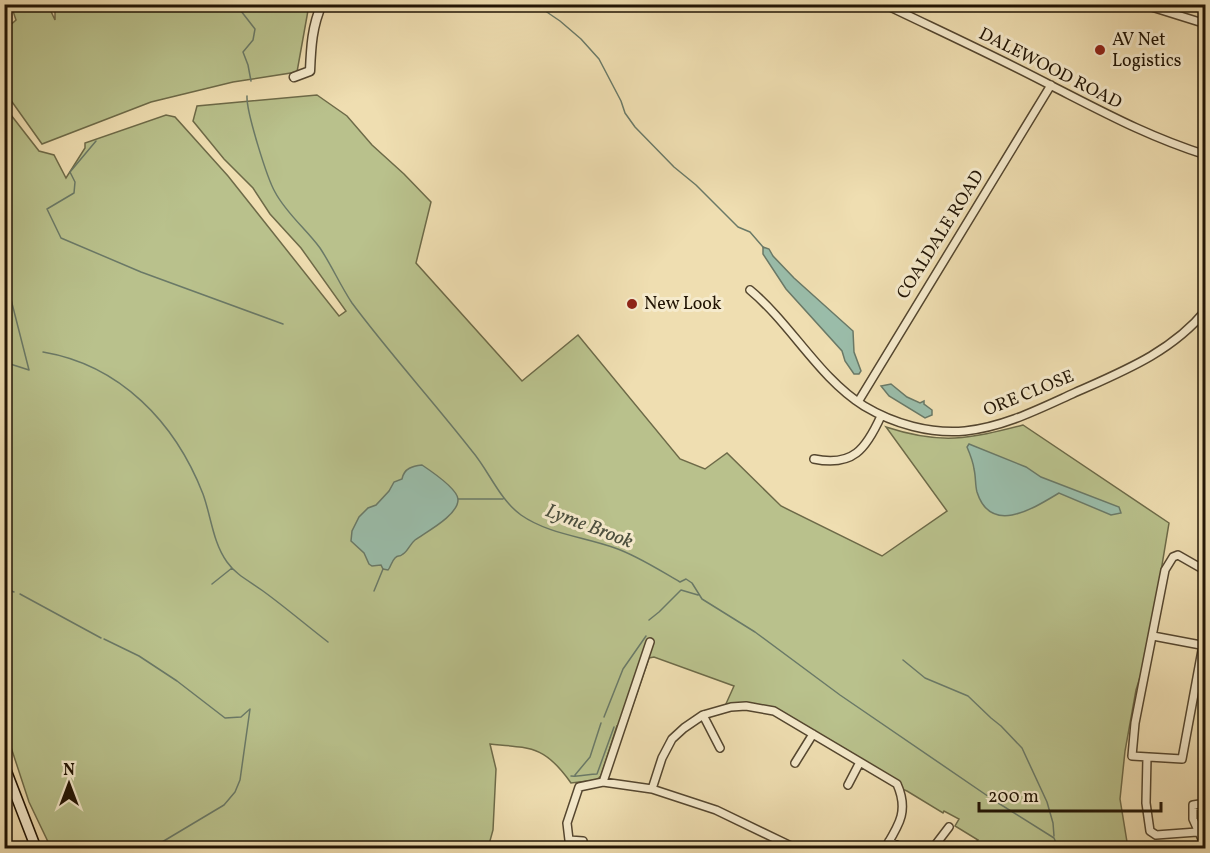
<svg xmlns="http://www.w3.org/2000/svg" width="1210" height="853" viewBox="0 0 1210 853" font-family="Vollkorn,serif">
<rect width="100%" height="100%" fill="#efdeb1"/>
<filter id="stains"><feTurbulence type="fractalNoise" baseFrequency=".00333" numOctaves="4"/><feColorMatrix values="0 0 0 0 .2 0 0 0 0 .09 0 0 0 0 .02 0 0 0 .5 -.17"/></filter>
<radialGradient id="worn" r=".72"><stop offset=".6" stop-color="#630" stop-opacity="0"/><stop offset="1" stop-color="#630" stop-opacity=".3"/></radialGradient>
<path fill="#b9c18c" stroke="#6d6a48" stroke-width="1.5" d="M 11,5 L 48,5 L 55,20 L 55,5 L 309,5 L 297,72 L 233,82 L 151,102 L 42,144 L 5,92 L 5,23 L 7,28 L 16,20 Z
M 317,95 L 347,116 L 372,145 L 404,174 L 431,202 L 416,263 L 522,381 L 578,335 L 680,459 L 705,469 L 727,453 L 781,506 L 882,556 L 947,511 L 886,427 C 941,445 969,439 1023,425 L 1169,523 L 1147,655 L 1136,690 L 1125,751 L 1120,799 L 1128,848 L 971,848 L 978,840 L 955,826 L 959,819 L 944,811 L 943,813 L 907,791 L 892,785 L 777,716 L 756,709 L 725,706 L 734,686 L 654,657 L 649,658 L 625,728 L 617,726 L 601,776 L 596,780 L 571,783 C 545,746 532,748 490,744 L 496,769 L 493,830 L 488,848 L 51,848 L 29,802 L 5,729 L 4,106 L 39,151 L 54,155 L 66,178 L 85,148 L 85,143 L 166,115 L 175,117 L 228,176 L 339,316 L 346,311 L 301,248 L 270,214 L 253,188 L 224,159 L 193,121 L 197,106 Z"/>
<path fill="#9abca9" stroke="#6a7967" stroke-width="1.5" d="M 763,247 L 769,249 L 773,256 L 794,278 L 853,331 L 854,352 L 861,371 L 859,374 L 854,374 L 845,361 L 842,351 L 786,289 L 763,254 Z
M 891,384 L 907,397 L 920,403 L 924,401 L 924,404 L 932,410 L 932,415 L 925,418 L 889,396 L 881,386 Z
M 969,444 L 1026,467 L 1041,477 L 1119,507 L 1121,513 L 1111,515 L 1059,493 C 1034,508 991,536 977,492 C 975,485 976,477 974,469 C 973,461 970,454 967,447 Z
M 422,465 C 431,471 457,489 458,499 C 459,515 426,532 415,540 C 410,544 408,551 403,554 C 398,558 399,554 395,558 C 391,562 391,567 388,570 L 383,569 L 381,565 L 372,566 L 369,564 L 364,553 L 351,541 L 352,531 L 359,517 L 368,508 L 376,505 L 389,491 L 394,482 L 402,479 C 404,468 413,466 422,465 Z"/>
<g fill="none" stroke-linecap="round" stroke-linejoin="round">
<path stroke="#6a7967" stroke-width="1.5" d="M 242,4 L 241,11 L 255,29 L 253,40 L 243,52 L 248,65 L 251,81
M 535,4 L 560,21 L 581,39 L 599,59 L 621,101 L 625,113 L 635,127 L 674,167 L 696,185 L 738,227 L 750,232 L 763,247
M 247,96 C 246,111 267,178 275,192 C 286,213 306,229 320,248 C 332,266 340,285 352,303 C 390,354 433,401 472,451 C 489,471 499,499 521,515 C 548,534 585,537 615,548 C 638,556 659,570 680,582 L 686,579 L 692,583 L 702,599 L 755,632 L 840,695 L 995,801 L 1054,838 L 1058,848
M 96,141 L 70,172 L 75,182 L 74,193 L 47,209 L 61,238 L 141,272 L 283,324
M 4,272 L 29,370 L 4,362
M 43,352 C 120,365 175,422 203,494 C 211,516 213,543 227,562 C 236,575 251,582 263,591 C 285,607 306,625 328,642
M 458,499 L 503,499
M 212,584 L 232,568
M 4,588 L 14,592
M 374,591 L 383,569
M 20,594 L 101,638
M 649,620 L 659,612 L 681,590 L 698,595
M 104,639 L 139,656 L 177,681 L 225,718 L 241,717 L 250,709 L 240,780 L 235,792 L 224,805 L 152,848
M 903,660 L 925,678 L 968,696 L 991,718 L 1001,726 L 1022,748 L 1047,802 L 1053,823 L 1054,836
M 604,717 L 623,669 L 646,636
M 575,775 L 590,757 L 601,723
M 571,776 C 581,777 588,774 597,774 L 614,727"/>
<g stroke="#54462f" stroke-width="10">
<path id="minor" d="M 884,4 C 940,31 997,57 1052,86 C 1105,113 1149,137 1206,155
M 1142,4 L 1206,24
M 750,290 C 791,324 819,378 864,406 C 894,424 930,434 965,431 C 1003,427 1037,410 1072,394 C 1121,372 1171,353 1206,310
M 858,402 L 1051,85
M 814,459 C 853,467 866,449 881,416
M 1153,636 L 1206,646
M 1203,645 L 1182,759 L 1132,756 L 1135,723 L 1165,570 L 1173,557 L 1178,555 L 1206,571
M 703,715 L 720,748
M 1147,757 L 1146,803 L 1150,831 L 1156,835 L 1197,832
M 795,763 L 813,734
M 603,782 L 650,642
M 848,785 L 860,762
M 652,789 L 662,758 L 672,739 L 684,728 L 703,715 L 731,707 L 746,706 L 774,711 L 897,784 C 909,811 899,825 885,848
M 1206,803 L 1193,805 L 1193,819 L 1206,848
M 583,841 L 569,840 L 567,823 L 579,787 L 603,782 L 652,789 L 716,810 L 795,848
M 889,841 L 902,848
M 933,848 L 949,827"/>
</g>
<g stroke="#54462f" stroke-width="11">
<path id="tertiary" d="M 294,77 L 310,71 C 311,47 312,26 322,4"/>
</g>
<g stroke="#211404" stroke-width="12">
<path id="secondary" d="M 4,765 L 36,848"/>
</g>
<use href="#minor" stroke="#f5eacc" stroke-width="7"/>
<use href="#tertiary" stroke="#f5eacc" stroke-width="8"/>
<use href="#secondary" stroke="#f5eacc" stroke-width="9"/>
</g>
<g fill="#8f2418" stroke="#f5eacc" stroke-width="2">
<circle cx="1100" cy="50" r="6"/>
<circle cx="632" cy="304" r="6"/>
</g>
<g text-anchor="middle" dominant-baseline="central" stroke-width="6" stroke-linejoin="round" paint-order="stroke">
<g font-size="18" fill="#211404" stroke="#f5eacc" text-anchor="start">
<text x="1112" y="40">AV Net<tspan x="1112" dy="21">Logistics</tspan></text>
<text x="644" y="304">New Look</text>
</g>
<g font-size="18" fill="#211404" stroke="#f5eacc">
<text transform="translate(1050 69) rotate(27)">DALEWOOD ROAD</text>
<text transform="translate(941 235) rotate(-58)">COALDALE ROAD</text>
<text transform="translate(1029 394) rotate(-22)">ORE CLOSE</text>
</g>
<g font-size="20" font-style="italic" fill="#4b4f3e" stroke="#f5eacc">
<text transform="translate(589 527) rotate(21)">Lyme Brook</text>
</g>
</g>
<rect width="1210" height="853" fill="none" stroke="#efdeb1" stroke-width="24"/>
<rect x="6" y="6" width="1198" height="841" fill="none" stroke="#211404" stroke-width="3"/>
<rect x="12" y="12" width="1186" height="829" fill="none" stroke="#211404" stroke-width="1.5"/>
<g transform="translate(69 784)" stroke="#f5eacc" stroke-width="4.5" paint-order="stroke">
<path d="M0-4.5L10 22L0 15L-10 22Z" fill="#211404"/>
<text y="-9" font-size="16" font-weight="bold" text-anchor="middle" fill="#211404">N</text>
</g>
<path d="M979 802v9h182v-9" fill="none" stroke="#211404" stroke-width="3"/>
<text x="988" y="802" font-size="18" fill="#211404" stroke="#f5eacc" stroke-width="4.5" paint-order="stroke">200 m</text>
<rect width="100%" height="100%" filter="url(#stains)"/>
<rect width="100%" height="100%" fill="url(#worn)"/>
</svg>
